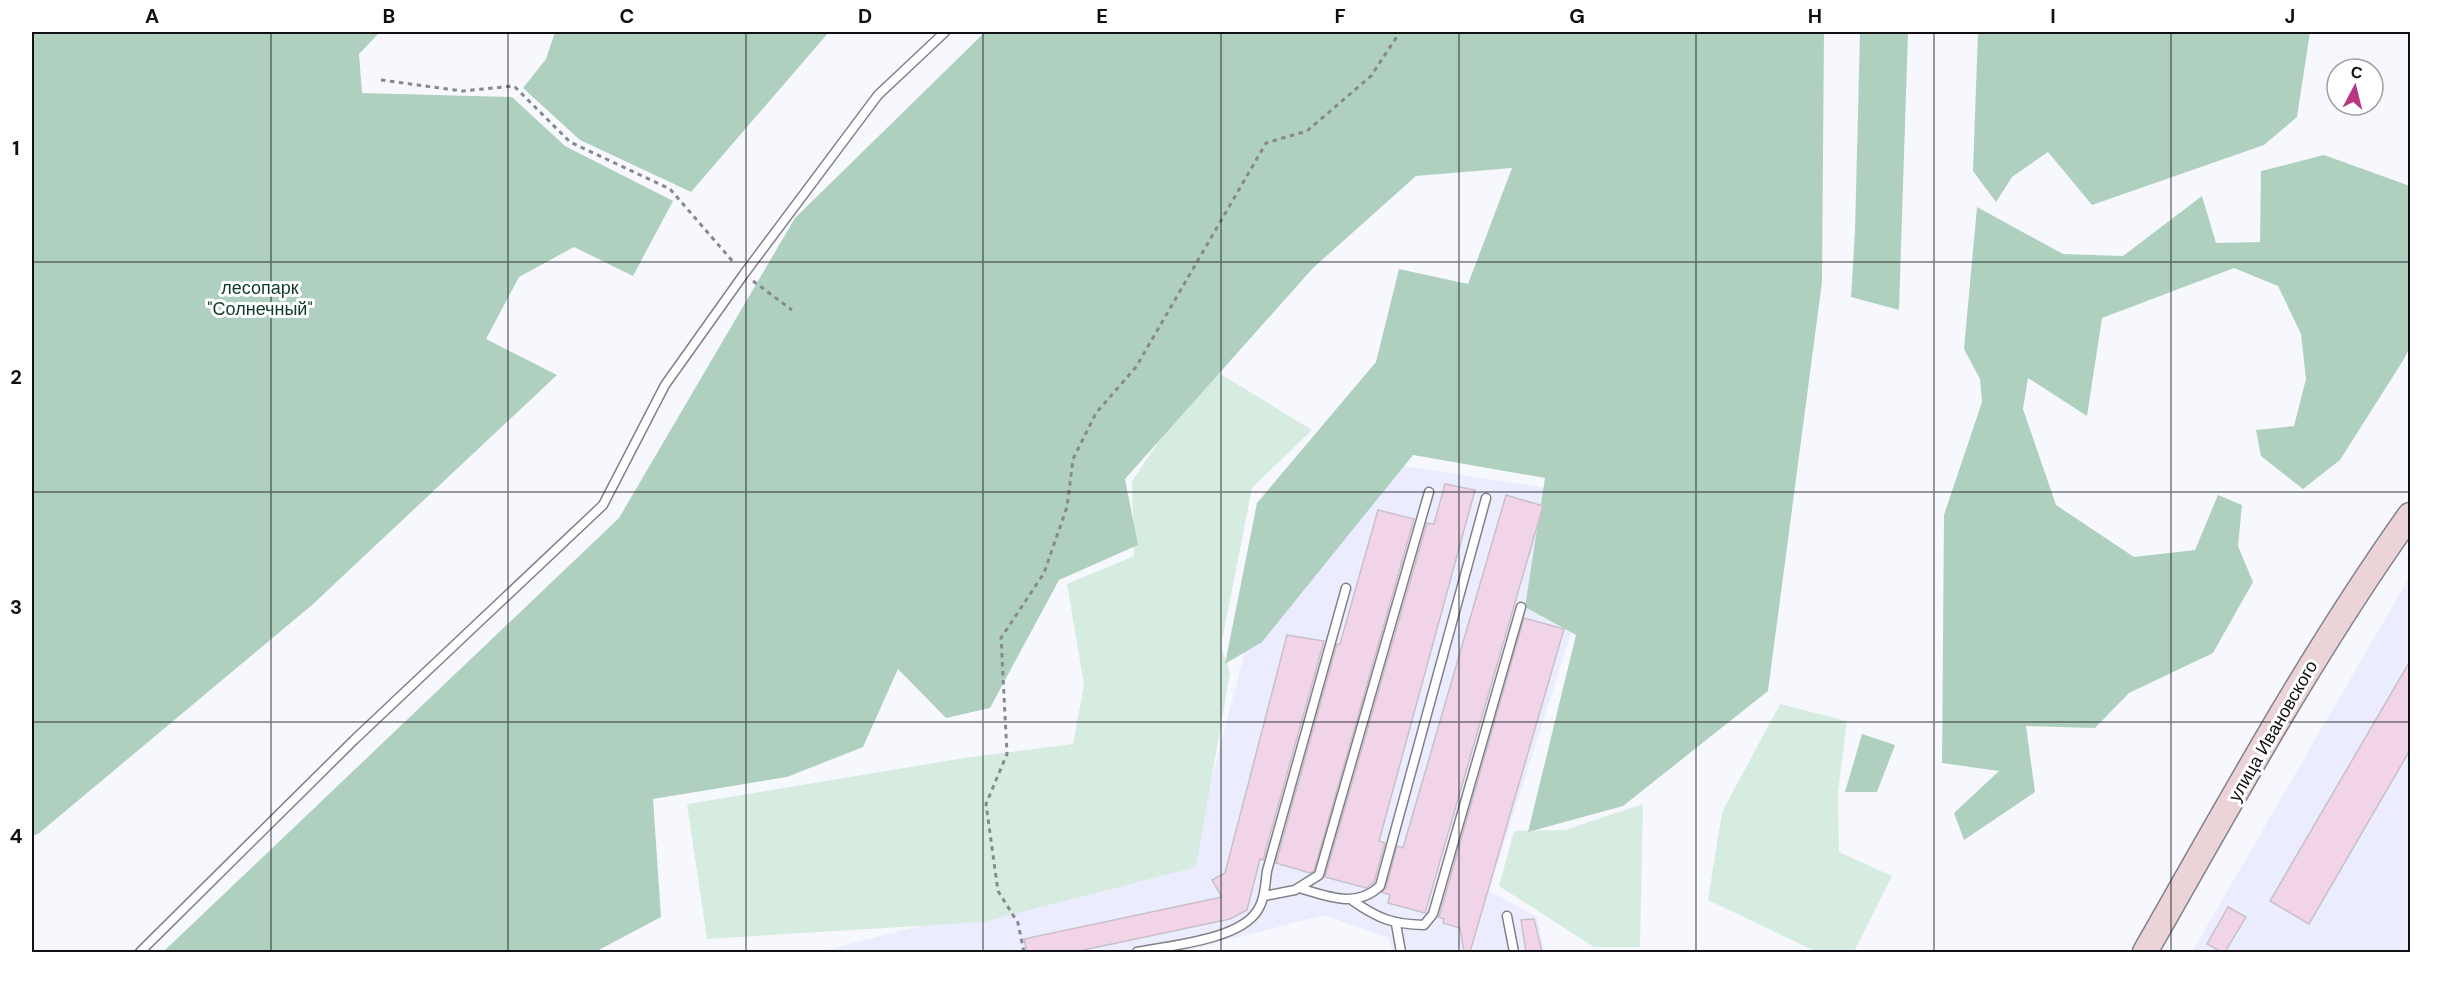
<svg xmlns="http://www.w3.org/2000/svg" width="2442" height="984" viewBox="0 0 2442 984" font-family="'DM Sans',sans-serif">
<rect width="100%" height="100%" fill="#f7f8fe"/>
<path fill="#ebecfe" d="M 1403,466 L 1553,489 L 1573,627 L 1489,891 L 1537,917 L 1545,952 L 1392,952 L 1388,938 L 1324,915 L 1181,952 L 819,952 L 1192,855 L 1250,632 Z
M 2410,576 L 2410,952 L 2192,952 L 2199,940 Z"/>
<path fill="#d7ece1" d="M 1209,367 L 1312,430 L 1252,488 L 1221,646 L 1230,673 L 1196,867 L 983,922 L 707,939 L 687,804 L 964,758 L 1073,744 L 1084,685 L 1067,584 L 1134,556 L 1132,481 Z
M 1780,704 L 1847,721 L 1838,793 L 1839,852 L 1892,876 L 1854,952 L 1817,952 L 1708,900 L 1722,812 Z
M 1643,804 L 1640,947 L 1594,947 L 1499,886 L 1514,831 L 1565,830 Z"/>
<path fill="#b0d0bf" d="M 32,32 L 380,32 L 359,54 L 362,93 L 512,97 L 565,146 L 673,201 L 633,276 L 574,247 L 519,277 L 486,339 L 557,375 L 312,605 L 38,834 L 32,836 Z
M 555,32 L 829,32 L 691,192 L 580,140 L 523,88 L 546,59 Z
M 985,32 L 1824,32 L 1822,282 L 1768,691 L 1623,806 L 1528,832 L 1576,635 L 1525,607 L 1545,478 L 1413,455 L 1262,642 L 1225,664 L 1257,503 L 1376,362 L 1399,269 L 1468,284 L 1512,168 L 1416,176 L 1313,268 L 1125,479 L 1138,545 L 1059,580 L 990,708 L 946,718 L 898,669 L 863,747 L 787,777 L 653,799 L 661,917 L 595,952 L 163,952 L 619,518 L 795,218 Z
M 1860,32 L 1908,32 L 1899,310 L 1851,297 L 1855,231 Z
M 1978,32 L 2310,32 L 2297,117 L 2264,145 L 2092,205 L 2048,152 L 2012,177 L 1996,202 L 1973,171 Z
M 2324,155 L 2410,186 L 2410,347 L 2404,359 L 2340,460 L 2303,489 L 2261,456 L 2256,430 L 2294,426 L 2306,379 L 2301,334 L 2278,286 L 2234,268 L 2102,318 L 2087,416 L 2028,378 L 2023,409 L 2056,505 L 2134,557 L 2195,550 L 2218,495 L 2242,505 L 2238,546 L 2253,582 L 2213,653 L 2129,693 L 2095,728 L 2026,726 L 2035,792 L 1964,840 L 1954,813 L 1999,771 L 1942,763 L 1944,515 L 1982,402 L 1980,379 L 1964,349 L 1977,207 L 2063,254 L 2123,256 L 2202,196 L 2216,243 L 2260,242 L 2261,171 Z
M 1862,734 L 1895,745 L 1877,792 L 1845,792 Z"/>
<path fill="#f1d4e8" stroke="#c9c0c6" stroke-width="1.5" d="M 1445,484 L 1475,490 L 1379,841 L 1385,843 L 1374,882 L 1366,888 L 1325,877 L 1427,523 L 1434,524 Z
M 1506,495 L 1543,506 L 1425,913 L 1388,903 L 1390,895 L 1382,892 L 1386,888 L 1397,846 L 1403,848 Z
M 1378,510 L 1414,519 L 1314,871 L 1310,873 L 1276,863 L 1337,644 L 1340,644 Z
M 1524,618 L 1564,629 L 1470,952 L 1464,952 L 1460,928 L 1443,923 L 1444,919 L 1439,917 Z
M 1287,635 L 1324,641 L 1263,860 L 1260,859 L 1247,910 L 1230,919 L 1074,952 L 1027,952 L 1024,939 L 1222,897 L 1212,880 L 1225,873 Z
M 2410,661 L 2410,750 L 2309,924 L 2270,901 Z
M 2228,907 L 2246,917 L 2225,952 L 2222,952 L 2207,944 Z
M 1534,919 L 1542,952 L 1526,952 L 1521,920 Z"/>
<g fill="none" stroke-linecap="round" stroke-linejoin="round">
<g stroke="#81818a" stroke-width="11">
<path id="service" d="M 1299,888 C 1327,896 1356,909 1380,886 L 1486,498
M 1264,896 L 1295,890 L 1319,875 L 1429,492
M 1353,901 C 1379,919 1392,924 1424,925 L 1433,914 L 1521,607
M 1507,916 L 1514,952
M 1396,924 L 1401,952
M 140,952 L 354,740 L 603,505 L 665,385 L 744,274 L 878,95 L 945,32
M 1137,952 C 1168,946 1233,940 1254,915 C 1265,903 1265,885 1267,871 L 1346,588"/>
</g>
<g stroke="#81818a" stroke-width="27">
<path id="secondary" d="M 2145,952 C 2229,805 2311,654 2410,515"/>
</g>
<path stroke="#88898e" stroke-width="3" stroke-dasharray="4.5 4.5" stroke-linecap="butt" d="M 381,80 L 462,91 L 514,86 L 570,142 L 670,189 L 735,264
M 753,281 L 792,310
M 1024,952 L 1018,923 L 998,891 L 986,804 L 1007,754 L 1001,638 L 1044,573 L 1067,507 L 1073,459 L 1096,413 L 1136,367 L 1266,143 L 1307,131 L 1371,76 L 1400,32"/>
<use href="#service" stroke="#fff" stroke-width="8"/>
<use href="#secondary" stroke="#ecd3d8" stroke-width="24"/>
</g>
<path fill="none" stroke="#111115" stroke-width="1.5" stroke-opacity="0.55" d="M 271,32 L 271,952M 508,32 L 508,952M 746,32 L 746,952M 983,32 L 983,952M 1221,32 L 1221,952M 1459,32 L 1459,952M 1696,32 L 1696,952M 1934,32 L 1934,952M 2171,32 L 2171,952M 32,262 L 2410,262M 32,492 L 2410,492M 32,722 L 2410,722"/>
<g text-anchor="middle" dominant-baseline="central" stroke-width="6" stroke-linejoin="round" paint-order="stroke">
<g font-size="18" fill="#0f3928" stroke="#fff">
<text x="260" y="288">лесопарк<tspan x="260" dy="21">"Солнечный"</tspan></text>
</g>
<g font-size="18" fill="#111115" stroke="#fff">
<text transform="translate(2273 731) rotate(-60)">улица Ивановского</text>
</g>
</g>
<rect width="2442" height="984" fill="none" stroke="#ffffff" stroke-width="66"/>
<g transform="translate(2355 87) rotate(7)"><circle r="28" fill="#ffffff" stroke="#a0a0a1" stroke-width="1.5"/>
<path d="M0-4.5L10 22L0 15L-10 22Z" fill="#b73782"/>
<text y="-9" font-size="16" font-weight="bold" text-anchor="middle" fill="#111115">С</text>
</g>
<rect x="33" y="33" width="2376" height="918" fill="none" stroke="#111115" stroke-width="2"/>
<g font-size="20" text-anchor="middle" font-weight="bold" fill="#111115">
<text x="152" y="23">A</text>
<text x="389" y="23">B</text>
<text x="627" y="23">C</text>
<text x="865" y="23">D</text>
<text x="1102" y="23">E</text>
<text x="1340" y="23">F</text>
<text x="1577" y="23">G</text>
<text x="1815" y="23">H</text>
<text x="2053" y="23">I</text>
<text x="2290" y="23">J</text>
<text x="16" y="155">1</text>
<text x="16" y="384">2</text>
<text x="16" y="614">3</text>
<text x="16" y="843">4</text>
</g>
</svg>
